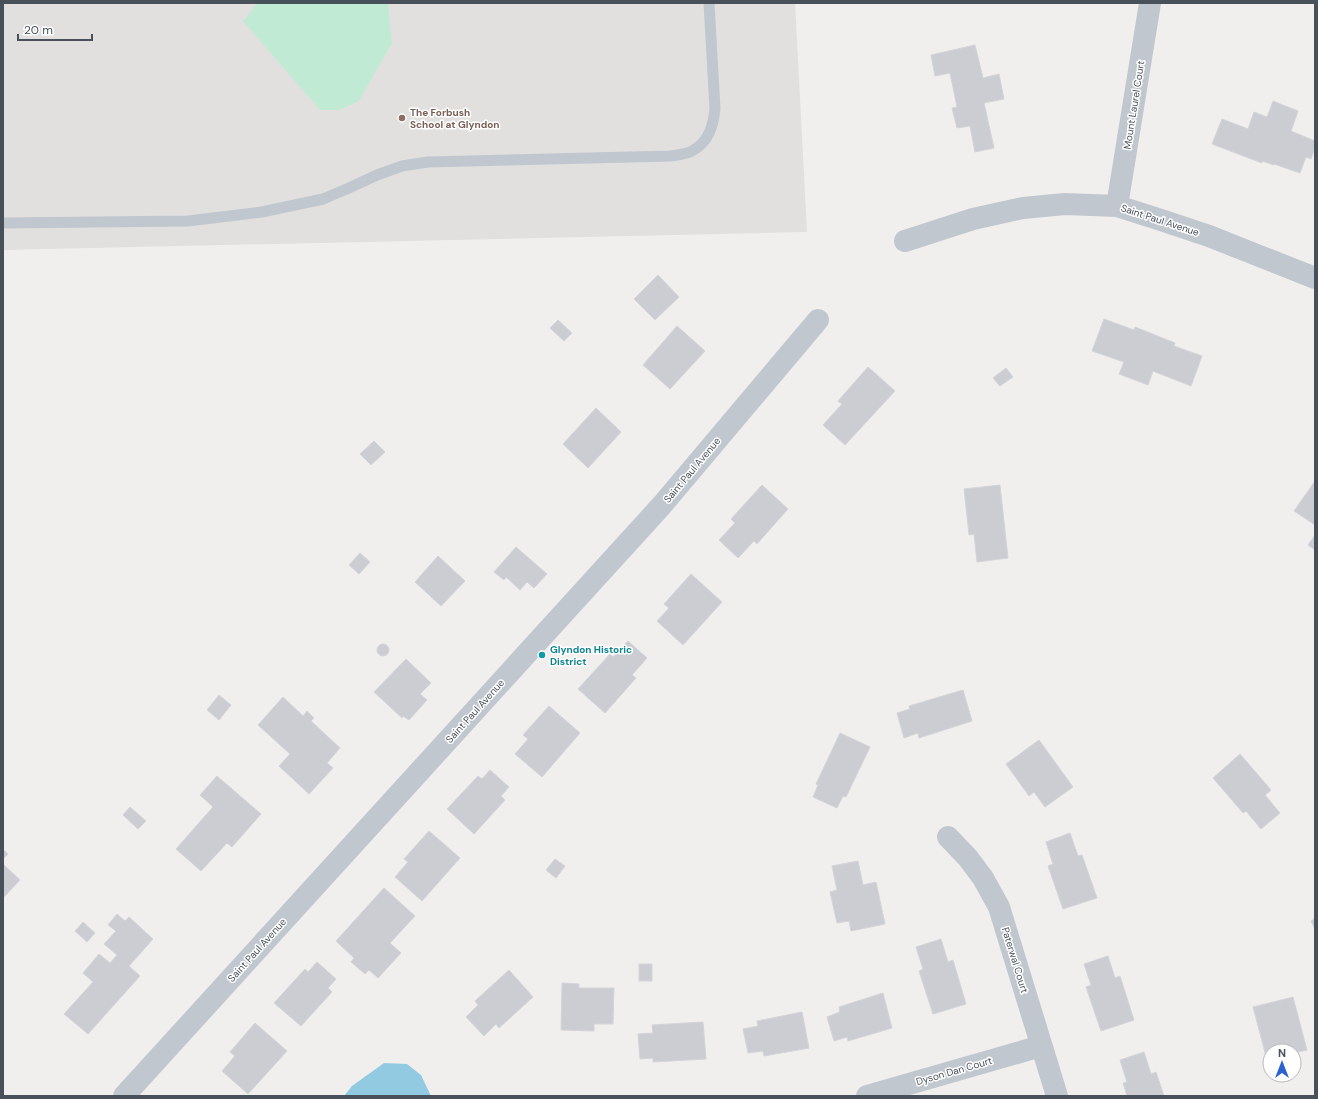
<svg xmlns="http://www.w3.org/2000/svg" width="1318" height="1099" viewBox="0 0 1318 1099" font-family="'DM Sans',sans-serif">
<rect width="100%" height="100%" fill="#f1efee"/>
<path fill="#e1e0df" d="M 3,3 L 795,3 L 807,232 L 3,250 Z"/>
<path fill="#c1ead5" d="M 258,3 L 388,3 L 392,43 L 359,101 L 339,110 L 320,110 L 243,21 Z"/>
<path fill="#92cae2" d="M 384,1063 L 407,1064 L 421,1075 L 431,1096 L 344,1096 L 352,1086 Z"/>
<path fill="#cccdd2" stroke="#d3d4d9" d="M 975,45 L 983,78 L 999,74 L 1004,99 L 984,103 L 994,148 L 975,152 L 970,126 L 957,128 L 952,108 L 957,107 L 950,73 L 935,76 L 931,55 Z
M 1273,101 L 1298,111 L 1291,131 L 1315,141 L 1315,147 L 1311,159 L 1306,157 L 1300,173 L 1274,164 L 1274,165 L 1262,161 L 1262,163 L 1212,144 L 1222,119 L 1248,129 L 1254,112 L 1267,117 Z
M 658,275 L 679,297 L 655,320 L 634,299 Z
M 1104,319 L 1134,330 L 1135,327 L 1175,343 L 1174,346 L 1202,356 L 1191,386 L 1153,371 L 1148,385 L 1119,374 L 1124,362 L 1092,351 Z
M 558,320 L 572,333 L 564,341 L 550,328 Z
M 677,326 L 705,351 L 670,389 L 643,365 Z
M 868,367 L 895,391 L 845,445 L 823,425 L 842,404 L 838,401 Z
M 1006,368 L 1013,377 L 1000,386 L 993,378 Z
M 596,408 L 621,432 L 588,468 L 563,444 Z
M 374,441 L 385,452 L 371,465 L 360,454 Z
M 1315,481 L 1315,525 L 1294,511 Z
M 762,485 L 788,509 L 757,544 L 754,541 L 738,558 L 719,540 L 735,523 L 731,519 Z
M 1000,485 L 1008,558 L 977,562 L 974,534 L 969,535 L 964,489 Z
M 1315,535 L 1315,550 L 1308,545 Z
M 516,547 L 547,574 L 534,588 L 527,582 L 520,590 L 506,577 L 504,580 L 494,572 Z
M 360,553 L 370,562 L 359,574 L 349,565 Z
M 438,556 L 465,581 L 441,606 L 415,582 Z
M 691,574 L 722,602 L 683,645 L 657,621 L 669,608 L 664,604 Z
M 628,641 L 647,658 L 632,675 L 636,678 L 605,713 L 578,689 L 610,654 L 613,657 Z
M377 650a6 6 0 1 1 12 0a6 6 0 1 1-12 0Z
M 406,659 L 431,683 L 420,694 L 427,700 L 409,720 L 403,716 L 402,718 L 374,692 Z
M 963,690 L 972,721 L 919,738 L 918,733 L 904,738 L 897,713 L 910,709 L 909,706 Z
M 219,695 L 231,705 L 219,720 L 207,710 Z
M 283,697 L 303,716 L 307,711 L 314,718 L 311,721 L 340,748 L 327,763 L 333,768 L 309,794 L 279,766 L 290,754 L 258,725 Z
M 549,706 L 580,733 L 542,777 L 515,754 L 528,739 L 523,735 Z
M 840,733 L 870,747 L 846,797 L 843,796 L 837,808 L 813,797 L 818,785 L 816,784 Z
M 1039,740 L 1073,787 L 1045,807 L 1034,792 L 1029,796 L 1006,764 Z
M 1240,754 L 1271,790 L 1265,795 L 1280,813 L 1261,829 L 1246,811 L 1243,813 L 1213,778 Z
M 490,770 L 509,787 L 501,796 L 505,800 L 474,834 L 447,809 L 478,776 L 482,779 Z
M 217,776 L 261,814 L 232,847 L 227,843 L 201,871 L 176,849 L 213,807 L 200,795 Z
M 130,807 L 146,821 L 138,829 L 123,815 Z
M 429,831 L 460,858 L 422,901 L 395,877 L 408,862 L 404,859 Z
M 1070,833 L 1078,856 L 1082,855 L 1097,898 L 1063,909 L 1048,866 L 1053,864 L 1046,842 Z
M 3,849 L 8,854 L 3,859 Z
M 555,859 L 565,866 L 556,878 L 546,870 Z
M 858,861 L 863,885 L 876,882 L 885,924 L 851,931 L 849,921 L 837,923 L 830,892 L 837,890 L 832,866 Z
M 3,864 L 20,880 L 3,898 Z
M 384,888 L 415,916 L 390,943 L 401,953 L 378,978 L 369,970 L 365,974 L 351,962 L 354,958 L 336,941 Z
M 117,914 L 125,921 L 129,917 L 153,939 L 129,966 L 140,976 L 88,1034 L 64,1014 L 93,982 L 83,973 L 99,954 L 110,963 L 117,955 L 104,944 L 116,931 L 108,925 Z
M 1315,918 L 1315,929 L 1311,921 Z
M 83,922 L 95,933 L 87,942 L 75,931 Z
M 941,939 L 948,962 L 953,960 L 966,1004 L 933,1014 L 919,971 L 923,969 L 916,947 Z
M 1108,956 L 1115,978 L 1120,976 L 1134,1020 L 1101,1031 L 1086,987 L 1091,985 L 1084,964 Z
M 317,962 L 336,979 L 328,988 L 332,992 L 301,1026 L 274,1003 L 305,969 L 308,972 Z
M 639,964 L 652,964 L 652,981 L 639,981 Z
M 509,970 L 533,997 L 499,1028 L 496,1024 L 484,1036 L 466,1017 L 478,1005 L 475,1001 Z
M 562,983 L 579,984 L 579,988 L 614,988 L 613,1024 L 594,1024 L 594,1031 L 561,1030 Z
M 883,993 L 892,1028 L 848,1041 L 847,1037 L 834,1041 L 827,1017 L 840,1012 L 839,1007 Z
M 1293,997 L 1307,1050 L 1294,1053 L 1294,1051 L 1270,1051 L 1270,1059 L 1267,1060 L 1253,1007 Z
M 802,1012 L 809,1048 L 764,1056 L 763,1051 L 748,1053 L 743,1029 L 758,1026 L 757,1021 Z
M 703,1022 L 706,1059 L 653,1062 L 653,1058 L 640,1059 L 638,1034 L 653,1033 L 652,1025 Z
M 255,1023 L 287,1051 L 248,1094 L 222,1071 L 235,1056 L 230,1052 Z
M 1144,1052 L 1151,1074 L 1156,1072 L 1164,1096 L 1127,1096 L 1123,1083 L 1127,1082 L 1120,1060 Z"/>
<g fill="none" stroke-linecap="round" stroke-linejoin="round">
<path stroke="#c0c7cf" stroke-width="11" d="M 3,223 L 188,221 L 262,212 L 323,199 L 349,188 L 377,175 L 402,166 L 428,162 L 671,156 C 677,155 687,154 692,151 C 709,142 713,126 715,109 L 709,3"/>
<path stroke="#c0c7cf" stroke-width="22" d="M 1117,206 L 1150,3
M 905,241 L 973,219 L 1023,208 L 1065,204 L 1117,206 L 1158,219 L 1209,236 L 1315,278
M 948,837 L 968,858 L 983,878 L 999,907 L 1057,1096
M 124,1096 L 662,505 L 818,320
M 867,1096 L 1041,1046"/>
</g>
<circle fill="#8d6e63" stroke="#fff" stroke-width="1.5" cx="402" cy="118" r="4"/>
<circle fill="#0f9aa8" stroke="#fff" stroke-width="1.5" cx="542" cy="655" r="4"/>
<g text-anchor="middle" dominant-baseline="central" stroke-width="3" stroke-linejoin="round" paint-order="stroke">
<g font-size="10" fill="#48505a" stroke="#fff">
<text transform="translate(1134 105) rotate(-81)">Mount Laurel Court</text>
<text transform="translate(1160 220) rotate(18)">Saint Paul Avenue</text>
<text transform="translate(692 470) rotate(-50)">Saint Paul Avenue</text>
<text transform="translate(475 711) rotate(-48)">Saint Paul Avenue</text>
<text transform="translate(257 950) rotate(-48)">Saint Paul Avenue</text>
<text transform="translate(1015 960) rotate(73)">Paterwal Court</text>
<text transform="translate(954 1071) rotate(-16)">Dyson Dan Court</text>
</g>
<g font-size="10" font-weight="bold" fill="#785e54" stroke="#fff" text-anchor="start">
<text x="410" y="112">The Forbush<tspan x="410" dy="12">School at Glyndon</tspan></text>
</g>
<g font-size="10" font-weight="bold" fill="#0d838f" stroke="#fff" text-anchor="start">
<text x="550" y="649">Glyndon Historic<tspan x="550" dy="12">District</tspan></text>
</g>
</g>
<rect width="1318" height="1099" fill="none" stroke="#48505a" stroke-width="8"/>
<g transform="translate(1282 1063)"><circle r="19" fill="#ffffff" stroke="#b6b9bd"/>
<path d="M0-3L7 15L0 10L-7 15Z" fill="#2c62cd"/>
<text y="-6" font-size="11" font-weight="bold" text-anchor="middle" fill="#48505a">N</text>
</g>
<path d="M18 34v6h74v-6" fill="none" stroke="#48505a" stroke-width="2"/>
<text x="24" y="34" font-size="12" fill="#48505a" stroke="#ffffff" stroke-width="3" paint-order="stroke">20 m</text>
</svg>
